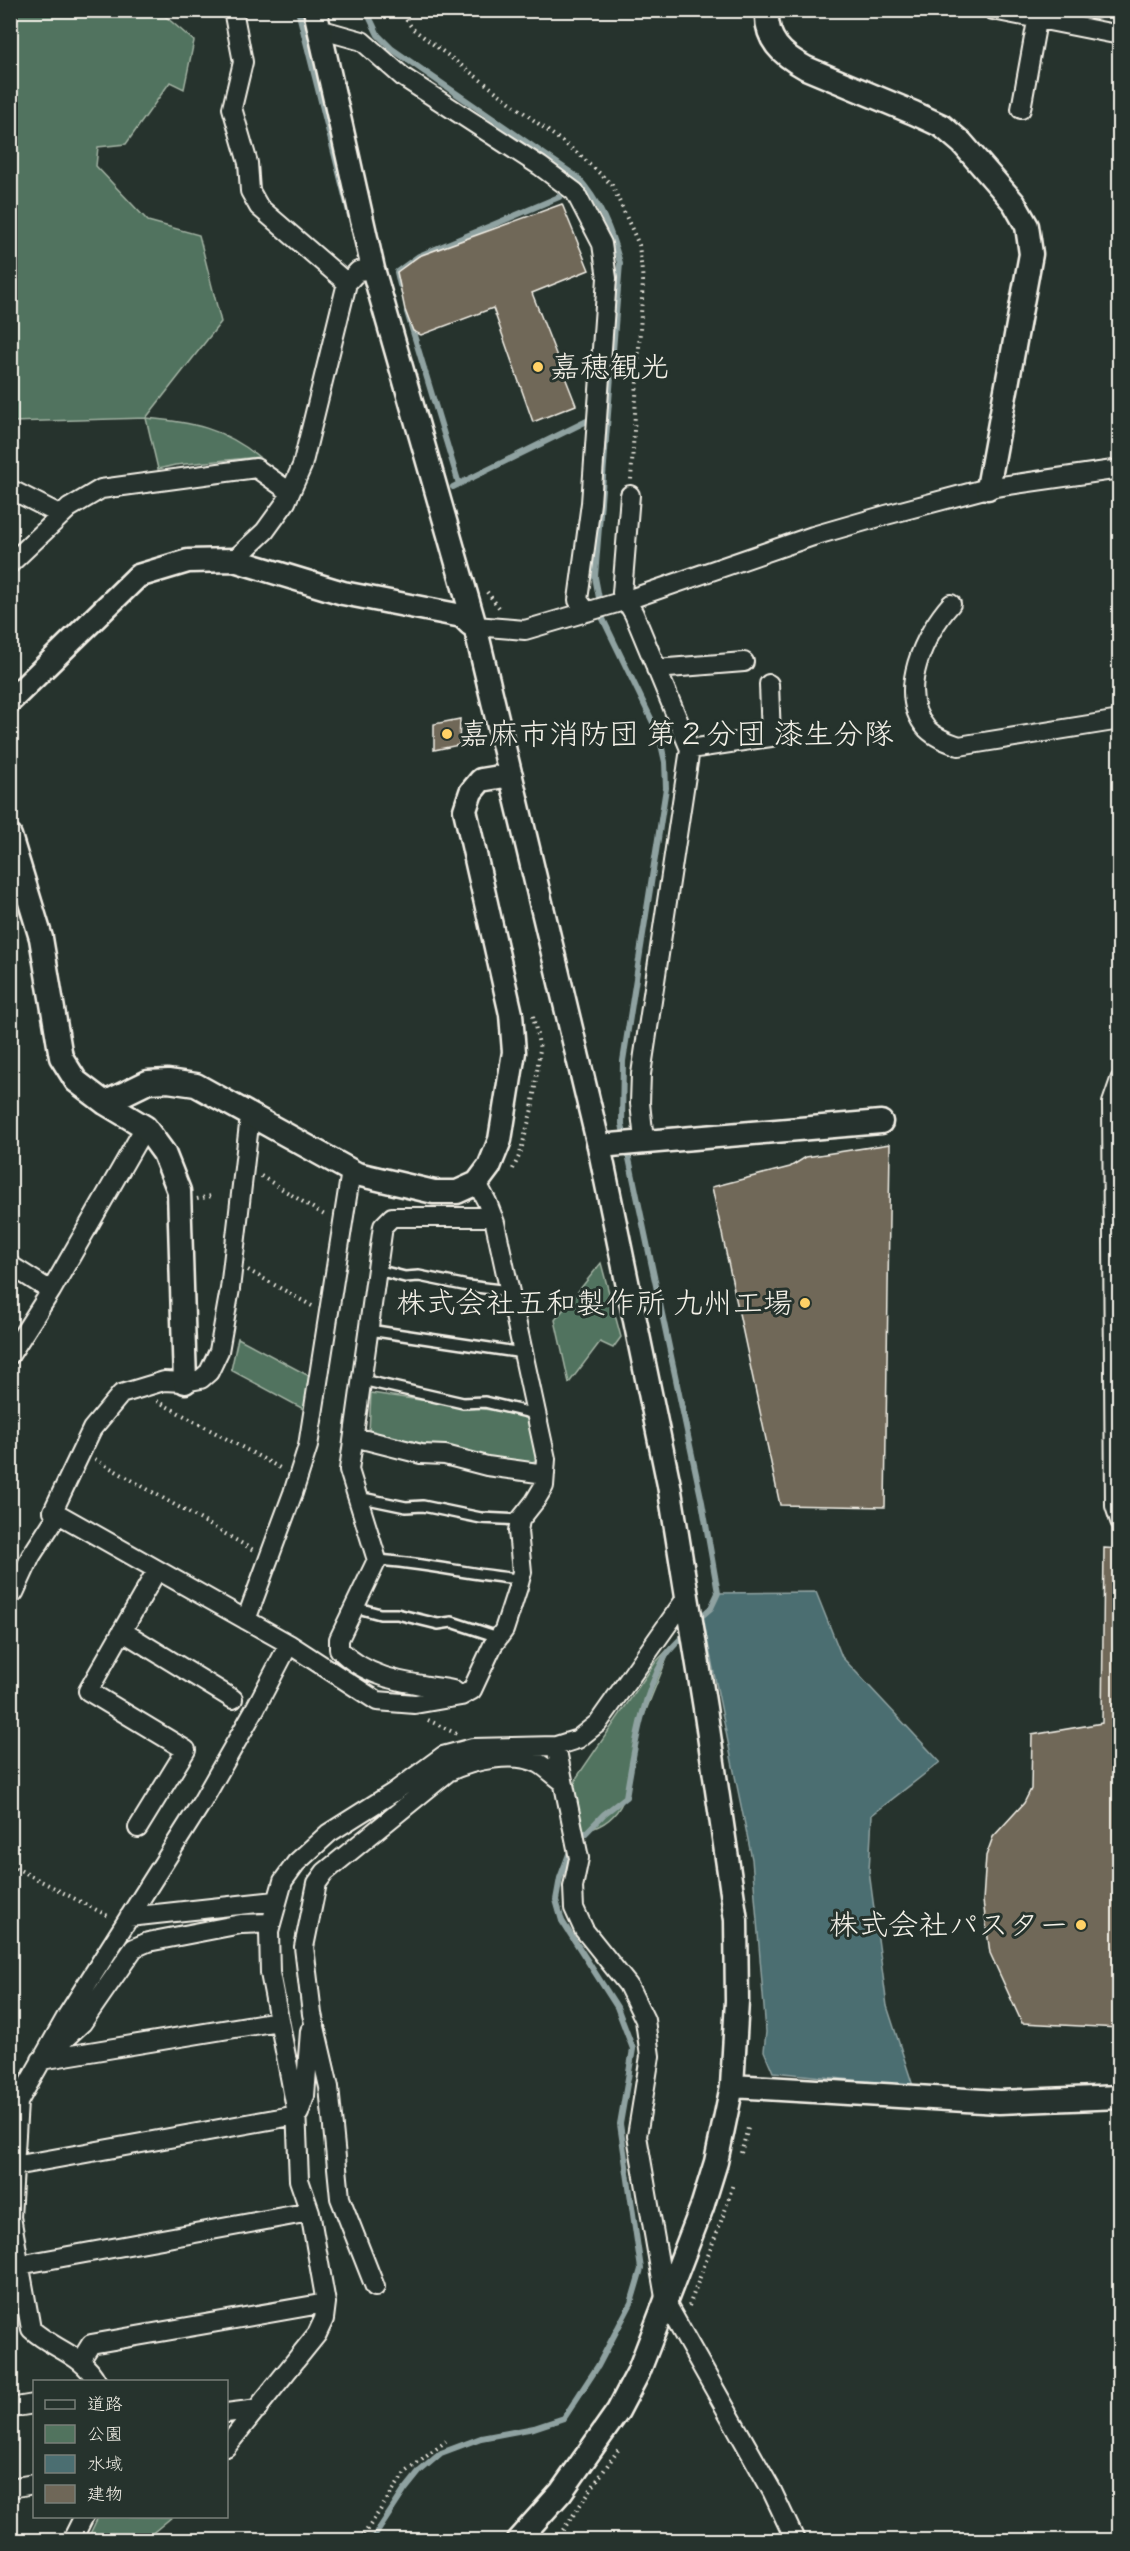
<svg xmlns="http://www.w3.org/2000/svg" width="1130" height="2551" viewBox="0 0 1130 2551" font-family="Caveat,'Klee One',sans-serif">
<rect width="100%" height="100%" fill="#26332d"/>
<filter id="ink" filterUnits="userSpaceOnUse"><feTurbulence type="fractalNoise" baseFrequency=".0167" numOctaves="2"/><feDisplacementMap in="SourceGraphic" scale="12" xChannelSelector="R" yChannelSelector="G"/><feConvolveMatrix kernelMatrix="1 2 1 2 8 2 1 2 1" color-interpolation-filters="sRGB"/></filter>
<g filter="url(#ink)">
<path fill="#51735e" stroke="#a2b2a3" stroke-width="1.5" d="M 11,10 L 159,11 L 194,41 L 184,89 L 170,82 L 126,144 L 98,147 L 96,166 L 148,221 L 199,235 L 221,322 L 146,418 C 191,422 224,428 259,457 L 175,465 L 158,469 L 146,418 L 11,422 Z
M 601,1263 L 621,1337 L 613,1348 L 600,1342 L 569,1383 L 555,1320 Z
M 238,1338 L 311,1377 L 309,1412 L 231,1370 Z
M 371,1393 L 533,1416 L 540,1456 L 528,1466 L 369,1432 Z
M 672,1645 C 662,1672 650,1699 640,1726 C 625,1769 639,1821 580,1832 L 572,1795 L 577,1777 L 655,1663 Z
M 98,2517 L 98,2516 L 172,2517 L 144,2540 L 87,2540 Z"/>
<path fill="#4b6e71" stroke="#8fa2a1" stroke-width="1.5" d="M 816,1592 L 842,1657 L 940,1762 L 872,1815 L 869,1871 L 887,2006 L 913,2086 L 773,2072 L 764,2051 L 766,2032 L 752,1859 L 702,1615 L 713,1607 L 718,1593 Z"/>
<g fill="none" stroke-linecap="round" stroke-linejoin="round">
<path stroke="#8fa2a1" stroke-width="6" d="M 298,10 L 350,216
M 366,10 L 378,35 L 392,49 L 577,177 C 600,202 611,230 620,263 L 595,577 L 603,619 L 659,735 L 665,762 L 666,788 L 623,1061 L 622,1124 L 625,1139
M 400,285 L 397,272 L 419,256 L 559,197 L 569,188
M 407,312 L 459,484
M 453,487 L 593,418
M 627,1149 L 702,1502 L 718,1593 L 711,1608 L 697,1620
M 580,1839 L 604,1814 L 626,1797 C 634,1751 641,1698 665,1657 C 670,1648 680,1640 687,1632
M 372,2540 L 404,2491 L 420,2471 L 441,2453 L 481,2438 L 534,2428 L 564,2418 L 598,2366 L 631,2303 L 641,2269 L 620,2124 L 633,2049 L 617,2007 L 562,1921 L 556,1900 L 560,1878 L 572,1846"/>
</g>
<path fill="#6f6758" stroke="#f4f1e8" stroke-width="1.5" d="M 562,204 L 589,270 L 532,293 L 576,405 L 533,422 L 493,308 L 421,335 L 413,331 L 405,310 L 397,272 L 419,256 Z
M 460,719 L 459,745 L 434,750 L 434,724 Z
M 890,1144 L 885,1507 L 780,1505 L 712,1187 L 790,1167 L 806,1157 Z
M 1104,1548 L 1119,1549 L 1119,2028 L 1022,2023 L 990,1953 L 983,1901 L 986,1856 L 993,1837 L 1024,1803 L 1031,1789 L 1032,1735 L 1102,1723 Z"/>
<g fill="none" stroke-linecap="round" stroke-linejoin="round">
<g stroke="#f4f1e8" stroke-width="14">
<path id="service" d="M 377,1270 L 405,1277 L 419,1276 L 468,1286 L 509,1291
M 369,1330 L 523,1353
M 362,1380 L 463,1403 L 485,1402 L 536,1414
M 358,1497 L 406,1507 L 423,1506 L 481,1518 L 520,1520
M 377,1560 C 425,1563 472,1575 520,1579
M 354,1607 L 380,1614 L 397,1614 L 438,1624 L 452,1622 L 498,1637"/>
</g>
<g stroke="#f4f1e8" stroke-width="22">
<path id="minor" d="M 233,10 L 243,62 L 232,108 L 248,163 L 250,191 L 259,207 L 347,283
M 993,10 L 1120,35
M 319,29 L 362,41 L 403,77 L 540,166 L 575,192 L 602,244 L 607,278 L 591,503 L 578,600 L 587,612
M 1021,109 L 1039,10
M 10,489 L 61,515
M 630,495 L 622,593 L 634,614 L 690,749 L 641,1074 L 640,1103 L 644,1140
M 234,560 L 265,531 L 286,502 L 302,466 L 347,283 L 358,271 L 373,269
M 10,564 L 69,508 L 101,489 L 256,468 L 290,492
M 951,604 C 925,633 895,693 927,729 C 936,738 948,742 959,746 L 1120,720
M 475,626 L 525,630 L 627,600 L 813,536 L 886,515 L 988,488 L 1120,469
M 656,669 L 744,662
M 690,749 L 771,737 L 769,684
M 1120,1080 L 1112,1103 L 1115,1506 L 1120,1521
M 250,1116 L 230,1289 L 219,1351 L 209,1372 L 201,1379 L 185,1382 L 164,1381 L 121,1394 L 92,1429 L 53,1511 L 289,1644 L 377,1701 L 415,1704 L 461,1696 L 472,1690 L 493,1645 L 504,1630 L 518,1587 L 522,1572 L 518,1531 L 520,1520 L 535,1501 L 544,1486 L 546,1459 L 495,1223 L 487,1202 L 477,1183
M 10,1265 L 51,1291
M 10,1355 L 51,1291 L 145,1127
M 354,1437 L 421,1454 L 445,1455 L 487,1466 L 545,1474
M 14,1593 L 31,1556 L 58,1514
M 246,1620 L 293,1493 L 308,1446 L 351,1171
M 122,1631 L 233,1699
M 458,1694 L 453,1690 C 412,1683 369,1681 339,1649 L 339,1639 L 377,1560 L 349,1470 L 383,1226 L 392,1217 L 493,1217
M 556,1746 L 579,1858 L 573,1887 L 574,1908 L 584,1930 L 628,1985 L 645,2020 L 650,2056 L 637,2136 L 666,2303 L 772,2491 L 795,2540
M 138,1828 L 186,1750 L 88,1691 L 157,1570
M 129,1917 L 276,1901
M 56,2047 L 82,2023 L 134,1948 L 148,1942 L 241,1924 L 271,1923
M 41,2060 L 278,2021
M 299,2113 L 305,2096 L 310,2031
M 14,2166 L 297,2115
M 19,2265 L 310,2212
M 375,2287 L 340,2198 L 329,2087 L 312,2014 L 304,1947 L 317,1883 L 325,1872 L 448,1772 C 473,1760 514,1751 540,1764 C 548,1769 555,1776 562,1781
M 81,2360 L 91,2344 L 326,2303 L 310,2212 L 299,2180 L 296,2108 L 270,1973 L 269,1931 L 283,1881 L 296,1863 L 329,1833 L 394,1792 L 443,1756 L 473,1748 L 556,1746 L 578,1739 L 598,1723 L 687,1597
M 97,2382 C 83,2354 52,2349 31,2329 L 11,2217 L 18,2102 L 68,2014 L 202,1802 L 255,1709 L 289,1644
M 10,2408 L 34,2404
M 226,2413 L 258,2409
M 226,2447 L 317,2334 L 324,2319 L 326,2303
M 10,2488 L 34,2484
M 74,2540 L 74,2536 L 84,2516"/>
</g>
<g stroke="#f4f1e8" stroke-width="27">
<path id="tertiary" d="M 315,10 L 373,269 L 475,626 L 599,1146 L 669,1485 L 705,1708 L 736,1920 L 737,2001 L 732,2086 L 716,2162 L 702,2207 L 638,2373 L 618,2411 L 561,2492 L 518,2540
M 767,10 C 765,40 782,55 806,68 L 914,113 L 942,126 L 962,143 L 1014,203 L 1027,226 L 1031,254 L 988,488
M 10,701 L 138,576 L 188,561 L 234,560 L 343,593 L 462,616 L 470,624 L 475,626
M 10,836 L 41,938 L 61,1057 L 76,1081 L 105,1103 L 145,1127 L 164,1153 L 179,1191 L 185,1382
M 105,1103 L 148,1082 L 168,1081 L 196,1085 L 357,1174 L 434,1192 L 457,1192 L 477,1183 L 489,1167 L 500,1140 L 514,1052 L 511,1014 L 465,810 L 471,792 L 481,780 L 511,775
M 599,1146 L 881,1122
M 732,2086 L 999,2102 L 1120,2097"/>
</g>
<path stroke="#f4f1e8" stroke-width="4" stroke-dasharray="1.5 4.5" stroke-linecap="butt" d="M 399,10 L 413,29 L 580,155 L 612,185 L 639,245 L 643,281 L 631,480
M 487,592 L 501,610
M 513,1169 L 520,1154 L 532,1109 L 540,1049 L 533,1016
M 261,1176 L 326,1216
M 197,1199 L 211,1196
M 248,1270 L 312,1306
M 157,1401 L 282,1469
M 95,1459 L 255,1551
M 428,1720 L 457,1734
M 10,1865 L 110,1917
M 741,2153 L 748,2128
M 689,2306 L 726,2208 L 733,2184
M 360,2540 L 405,2473 L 446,2441
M 556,2540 L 618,2450"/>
<use href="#service" stroke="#26332d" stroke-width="9"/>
<use href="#minor" stroke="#26332d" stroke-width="18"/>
<use href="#tertiary" stroke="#26332d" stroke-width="22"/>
</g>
</g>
<g fill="#ffd166" stroke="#26332d" stroke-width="2">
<circle cx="538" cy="367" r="6"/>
<circle cx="447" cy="734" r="6"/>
<circle cx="805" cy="1303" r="6"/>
<circle cx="1081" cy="1925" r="6"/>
</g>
<g text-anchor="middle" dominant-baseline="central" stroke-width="6" stroke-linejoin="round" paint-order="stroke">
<g font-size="30" fill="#f4f1e8" stroke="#26332d" text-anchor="start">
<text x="550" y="367">嘉穂観光</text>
<text x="459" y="734">嘉麻市消防団 第２分団 漆生分隊</text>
<text x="793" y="1303" text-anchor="end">株式会社五和製作所 九州工場</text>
<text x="1069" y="1925" text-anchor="end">株式会社パスター</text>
</g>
</g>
<rect width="1130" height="2551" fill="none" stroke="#26332d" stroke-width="36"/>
<rect x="18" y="18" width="1094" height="2515" fill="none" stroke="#f4f1e8" stroke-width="2" filter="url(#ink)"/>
<rect x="33" y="2380" width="195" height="138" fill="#26332d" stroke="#787f78" stroke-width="1.5"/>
<rect x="45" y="2400" width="30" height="9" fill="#26332d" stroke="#787f78" stroke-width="1.5"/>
<text x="87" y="2410" font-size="18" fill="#f4f1e8">道路</text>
<rect x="45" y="2425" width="30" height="18" fill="#51735e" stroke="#787f78" stroke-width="1.5"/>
<text x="87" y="2440" font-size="18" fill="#f4f1e8">公園</text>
<rect x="45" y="2455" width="30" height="18" fill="#4b6e71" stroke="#787f78" stroke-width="1.5"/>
<text x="87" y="2470" font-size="18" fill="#f4f1e8">水域</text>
<rect x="45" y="2485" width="30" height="18" fill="#6f6758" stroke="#787f78" stroke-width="1.5"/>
<text x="87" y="2500" font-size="18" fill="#f4f1e8">建物</text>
</svg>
